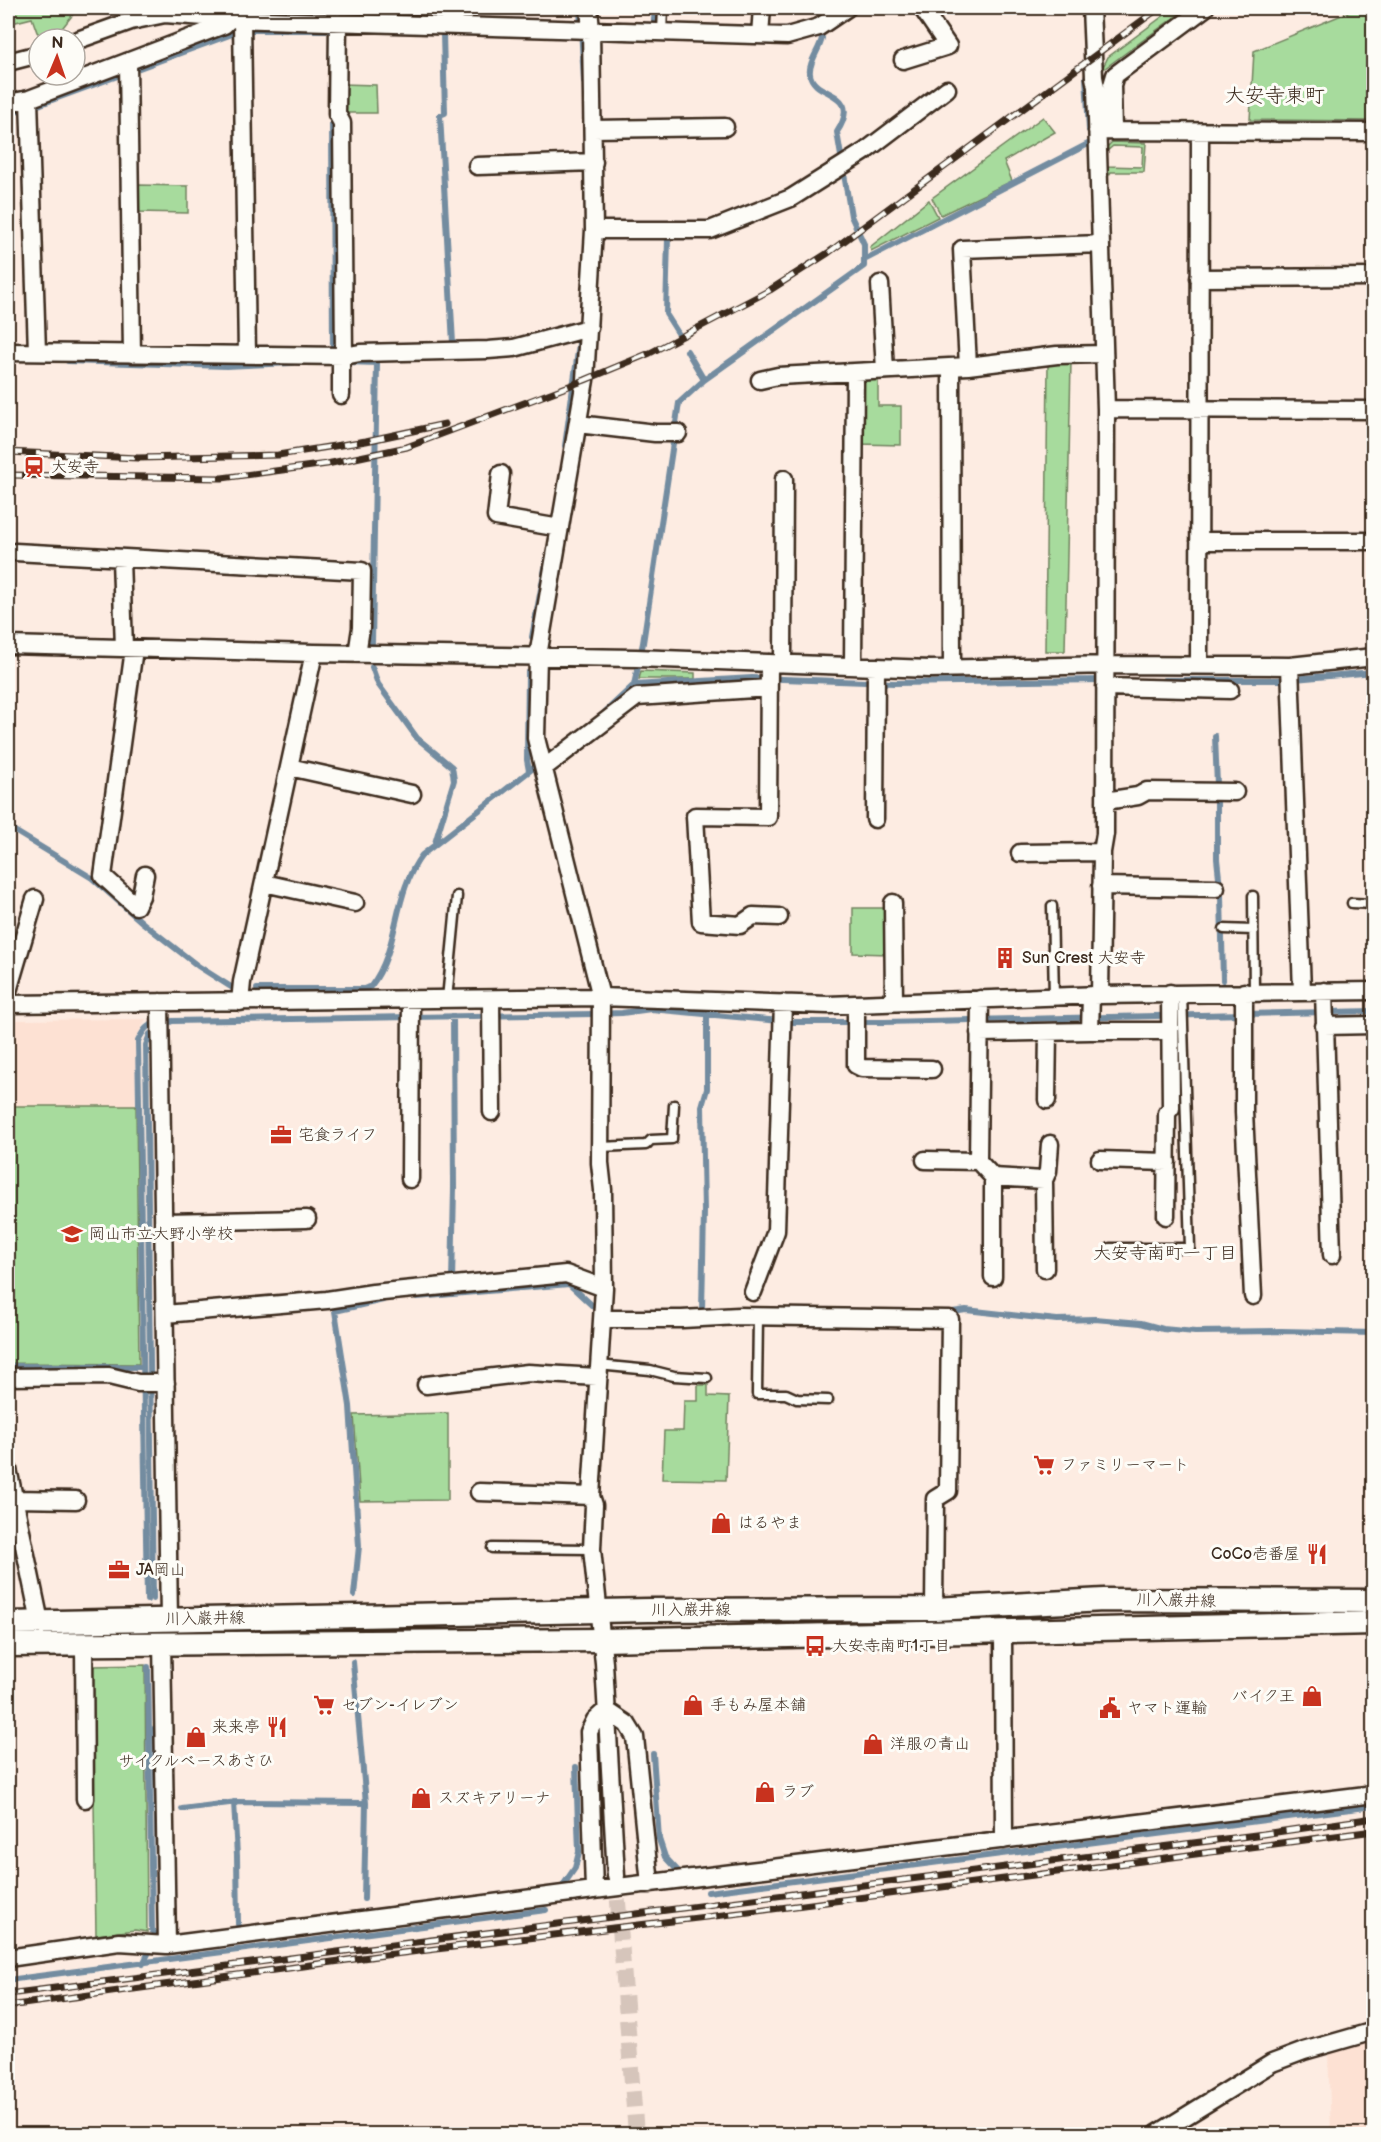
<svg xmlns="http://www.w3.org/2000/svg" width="1381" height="2142" font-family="'Balsamiq Sans','Klee One',sans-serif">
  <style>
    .built { fill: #fde1d3 }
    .green { fill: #a7db9d; stroke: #71825e; stroke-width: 1.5; fill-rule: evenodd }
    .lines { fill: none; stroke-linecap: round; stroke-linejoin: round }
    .stream { stroke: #738ca0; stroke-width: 6 }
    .minor-tunnel { stroke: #d6c5bb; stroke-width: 16; stroke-dasharray: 16 8; stroke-linecap: butt }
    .service-casing { stroke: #3b2a1e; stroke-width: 13 }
    .minor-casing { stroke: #3b2a1e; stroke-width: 21 }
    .secondary-casing { stroke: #3b2a1e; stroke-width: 27 }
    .service { stroke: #fdfcf7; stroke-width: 8 }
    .minor { stroke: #fdfcf7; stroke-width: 16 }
    .secondary { stroke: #fdfcf7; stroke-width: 22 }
    .rail-casing { stroke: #3b2a1e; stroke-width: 7 }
    .rail { stroke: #fdfcf7; stroke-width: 4.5; stroke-dasharray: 14; stroke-linecap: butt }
    .labels { text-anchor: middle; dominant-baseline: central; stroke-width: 6; stroke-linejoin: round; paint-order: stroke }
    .poi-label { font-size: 16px; fill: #3b2a1e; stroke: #fdfcf7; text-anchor: start }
    .street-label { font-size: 16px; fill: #3b2a1e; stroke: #fdfcf7 }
    .neighbourhood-label { font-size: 18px; fill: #3b2a1e; stroke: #fdfcf7 }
    .quarter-label { font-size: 20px; fill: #3b2a1e; stroke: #fdfcf7 }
  </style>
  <rect width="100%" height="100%" fill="#fdece2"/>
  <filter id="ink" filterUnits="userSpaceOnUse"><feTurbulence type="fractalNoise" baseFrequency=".0167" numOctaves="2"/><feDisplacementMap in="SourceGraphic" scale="12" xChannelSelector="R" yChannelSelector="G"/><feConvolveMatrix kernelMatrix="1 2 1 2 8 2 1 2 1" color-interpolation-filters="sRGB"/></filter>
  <g filter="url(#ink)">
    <path class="built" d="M146,1019L135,1040L139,1364L8,1363V1020Z
      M1373,2040V2134H1331L1328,2051Z"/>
    <path class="green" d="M8,8H78L56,36L44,39L37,32L32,18L8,24Z
      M1174,8H1187L1101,71L1108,57Z
      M1348,8H1373V121L1250,120L1254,51L1349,12Z
      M342,84L376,85L377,113H342Z
      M1043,117L1055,132L1004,161L1012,181L941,215L932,198Z
      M1112,142L1146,143L1144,172H1111L1107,178H1104L1103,151ZM1113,146L1143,147L1142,167L1106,166V152Z
      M138,185L188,186V213L137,212Z
      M929,200L938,217L871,251L870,247Z
      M1071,362L1065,651H1045L1048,363Z
      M867,377H878V406H901V445L859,444L860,385Z
      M641,671L695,673V679H639Z
      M853,908H889V954L853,953Z
      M8,1106H136L139,1364L8,1363Z
      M698,1385H708V1396L729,1397L726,1480L662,1479L664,1431H683L684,1401H698Z
      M448,1413V1500L360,1501L354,1415Z
      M145,1665L147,1932L135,1930L96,1935L92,1666Z"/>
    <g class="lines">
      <path class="stream" d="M580,8L584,82
        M654,20L655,8
        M443,33L445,113L440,115L453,343
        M1086,77L1089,130
        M8,113L41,104L235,33L252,30H338
        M332,115L333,354
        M668,238L666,314L678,333
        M864,260L1090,143
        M687,351L704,380
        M68,361L226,366L292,363
        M347,362L377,363L372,643
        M565,446L579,344
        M532,637L547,557
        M372,667L378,684L417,738L452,767L454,780L435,843
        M528,673L527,760L529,771
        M1165,680H1283L1374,672
        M634,685L643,643L679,403L704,380L864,266V244L851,216L837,132C864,90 813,98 810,74C808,63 820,49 822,38
        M605,712L634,685L752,678L894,683L1103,680
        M1215,736L1217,785
        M1217,799V859L1221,896L1223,980
        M8,827L92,878L143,923L198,966L231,987
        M257,989H364L371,986C400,949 392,894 422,855L541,762
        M452,1282L454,1188L453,1016
        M417,1297L569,1284L597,1310L600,1311
        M702,1311L704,1212L702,1106L707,1089V1014
        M946,1313L966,1310L1057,1320L1095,1319L1141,1323L1163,1329L1195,1332L1281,1331L1374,1333
        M8,1366L143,1367
        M354,1595L359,1546L350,1406L335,1311L383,1300
        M153,1599L146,1045L150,1034L172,1021L593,1014L622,1013L651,1009L791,1022H884L1374,1011
        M147,1600L138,1041C144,1029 147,1024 160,1023
        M353,1662L366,1803L364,1899
        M148,1667L152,1930L156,1937
        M155,1728L158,1865
        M653,1754L659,1839L665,1857L678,1871
        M234,1802L237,1856L238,1924
        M182,1809L237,1802L366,1803
        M564,1884L575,1868L579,1852L576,1767
        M708,1892L1374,1806
        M143,1964L160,1930V1926
        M8,1980L546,1910"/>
      <path class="minor-tunnel" d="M616,1876L636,2134"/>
      <defs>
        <path id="service" d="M662,33L663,8
          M1253,896L1254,992
          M1352,903L1374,904
          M1052,906L1054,996
          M1224,929L1253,930
          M447,999L457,896
          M600,1147L646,1145L651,1140L672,1139L674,1105
          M1110,1248H1190L1182,993
          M758,1316L757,1394H786L797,1399L828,1400
          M598,1365L650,1370L674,1376L707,1378
          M492,1548L592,1549"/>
        <path id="minor" d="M589,8L591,30L594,230L585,380L538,656L536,738L601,997L600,1163L603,1190L604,1288L591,1496L594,1505L592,1549L604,1663L616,1876
          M1091,8L1094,77L1096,87L1106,409L1105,834L1102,852L1100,995
          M242,20L247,355
          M338,22L337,114L342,123L344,356
          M760,35L762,8
          M75,41L131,21L165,14L230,19
          M903,60L948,46L922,8
          M8,62L39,54
          M128,62L132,354
          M29,99L37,352
          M8,103L29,99L224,25L230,19L787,36L819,27L847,8
          M593,129L725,127
          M1097,131L1374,132
          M1113,131L1112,85L1115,75L1205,8
          M477,166L594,162
          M594,230H710L791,198L864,152L947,89
          M1199,278L1374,277
          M880,284L885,370
          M8,352L344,356L360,353L488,350L514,348L589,328
          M968,366L962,249L1101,244
          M951,367L952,668
          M760,380L778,376L968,366L1057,355L1104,354
          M341,395V355
          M1106,409L1374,410
          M578,424L655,433H678
          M501,474L496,517L560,528
          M1199,541H1374
          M15,552L362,571L361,628L357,654
          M121,559L124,648
          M8,645L314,653L636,658L930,669L1111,665L1290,666L1374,657
          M134,649L103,876L136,906L141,896L145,875
          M769,663L768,817L695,816L701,922L740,925L753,916L779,917
          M783,663L784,479
          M1199,665L1200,132
          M853,666L855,372
          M1290,666L1302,991
          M1105,687L1230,690
          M289,767L412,794
          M544,768L637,697L768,688
          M1105,801L1138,796L1147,791L1235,792
          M875,819L876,667
          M1020,853L1102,852
          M264,883L355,903
          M1101,886L1216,888
          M893,903L894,1002
          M8,991L35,899
          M1324,991L1332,1255
          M1244,992V1112L1253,1296
          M491,999L492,1112
          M980,999L978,1161L993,1177V1277
          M160,1002L169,1620
          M240,1002L242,982L314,653
          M8,1004L601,997L828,1005L1100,995L1374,991
          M856,1004V1065L862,1068L932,1069
          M1324,1026L1374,1025
          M1090,1031H1170
          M979,1033L1090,1031L1091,995
          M1047,1100L1048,1032
          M925,1160L978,1161
          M1100,1160L1167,1162
          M993,1177L1044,1180
          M410,1179L411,999
          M1166,1216L1167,1113L1171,1108L1170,993
          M164,1222L307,1219
          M1045,1269L1044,1180L1048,1171L1050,1144
          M753,1292L776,1231L783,1003
          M165,1314L327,1300L373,1293L566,1274L604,1288
          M602,1319H682L739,1316L950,1319L948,1491L935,1499L934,1609
          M8,1377L109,1376L138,1383H166
          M426,1385L528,1373L597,1377
          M8,1469L40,1622
          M479,1492L591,1496
          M14,1499L76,1500
          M1003,1631L1004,1840
          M162,1642L167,1945
          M84,1644L85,1799
          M606,1710L627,1724L635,1737L650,1884
          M594,1890L589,1732L595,1720L606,1710
          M8,1958L119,1942L167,1945L594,1890L1374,1794
          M1157,2134L1272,2063L1304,2051L1374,2031"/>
        <path id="secondary" d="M8,1623L648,1610L934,1609L1104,1600L1374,1601
          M8,1645L602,1640L1374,1623"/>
      </defs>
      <use href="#service" class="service-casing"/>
      <use href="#minor" class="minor-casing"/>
      <use href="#secondary" class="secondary-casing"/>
      <use href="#service" class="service"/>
      <use href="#minor" class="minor"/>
      <use href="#secondary" class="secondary"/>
      <defs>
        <path id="rail" d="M8,452L138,458L278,455L366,441L445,424
          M8,475L222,478L327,464L407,447L585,380L650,353L770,290L828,253L1159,8
          M8,1994L1256,1835L1374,1818
          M8,2006L377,1956L757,1911L1374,1831"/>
      </defs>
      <use href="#rail" class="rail-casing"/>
      <use href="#rail" class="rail"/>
    </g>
  </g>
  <defs>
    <symbol id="station-bare" viewBox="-9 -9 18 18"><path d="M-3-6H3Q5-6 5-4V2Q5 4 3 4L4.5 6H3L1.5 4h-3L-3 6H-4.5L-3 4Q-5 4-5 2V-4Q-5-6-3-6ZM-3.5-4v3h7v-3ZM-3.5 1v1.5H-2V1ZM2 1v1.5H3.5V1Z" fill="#c8321e" stroke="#fdfcf7" stroke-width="2.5" paint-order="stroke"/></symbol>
    <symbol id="building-bare" viewBox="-9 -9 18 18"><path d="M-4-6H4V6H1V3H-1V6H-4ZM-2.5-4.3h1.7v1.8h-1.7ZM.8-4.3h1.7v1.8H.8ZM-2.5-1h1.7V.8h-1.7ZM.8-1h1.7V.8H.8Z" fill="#c8321e" stroke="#fdfcf7" stroke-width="2.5" paint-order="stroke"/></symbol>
    <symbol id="office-bare" viewBox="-9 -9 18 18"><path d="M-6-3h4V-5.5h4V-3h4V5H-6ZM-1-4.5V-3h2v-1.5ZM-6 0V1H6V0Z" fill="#c8321e" stroke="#fdfcf7" stroke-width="2.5" paint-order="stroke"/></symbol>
    <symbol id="school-bare" viewBox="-9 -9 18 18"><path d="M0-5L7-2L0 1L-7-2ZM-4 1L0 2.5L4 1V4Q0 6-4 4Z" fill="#c8321e" stroke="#fdfcf7" stroke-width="2.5" paint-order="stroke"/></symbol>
    <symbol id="supermarket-bare" viewBox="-9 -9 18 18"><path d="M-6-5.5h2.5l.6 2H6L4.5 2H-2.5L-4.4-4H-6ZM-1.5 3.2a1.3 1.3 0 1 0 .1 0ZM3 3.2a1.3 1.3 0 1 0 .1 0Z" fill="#c8321e" stroke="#fdfcf7" stroke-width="2.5" paint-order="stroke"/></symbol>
    <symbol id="shop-bare" viewBox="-9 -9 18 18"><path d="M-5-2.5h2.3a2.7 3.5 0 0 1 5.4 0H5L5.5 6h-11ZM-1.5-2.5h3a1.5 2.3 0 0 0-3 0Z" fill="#c8321e" stroke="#fdfcf7" stroke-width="2.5" paint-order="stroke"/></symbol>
    <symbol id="restaurant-bare" viewBox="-9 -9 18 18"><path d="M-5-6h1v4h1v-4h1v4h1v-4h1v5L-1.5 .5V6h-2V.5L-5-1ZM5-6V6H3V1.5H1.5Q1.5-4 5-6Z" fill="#c8321e" stroke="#fdfcf7" stroke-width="2.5" paint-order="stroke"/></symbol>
    <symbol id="bus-bare" viewBox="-9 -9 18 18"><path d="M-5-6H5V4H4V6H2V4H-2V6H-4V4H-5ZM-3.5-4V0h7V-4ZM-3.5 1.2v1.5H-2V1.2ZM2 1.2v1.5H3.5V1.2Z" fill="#c8321e" stroke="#fdfcf7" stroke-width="2.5" paint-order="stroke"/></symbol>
    <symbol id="civic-bare" viewBox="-9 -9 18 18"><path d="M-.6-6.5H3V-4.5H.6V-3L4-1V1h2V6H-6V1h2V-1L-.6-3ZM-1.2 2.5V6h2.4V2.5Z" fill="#c8321e" stroke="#fdfcf7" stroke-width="2.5" paint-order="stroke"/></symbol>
  </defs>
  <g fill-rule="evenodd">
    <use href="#station-bare" x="19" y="452" width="30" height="30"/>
    <use href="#building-bare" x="990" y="943" width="30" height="30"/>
    <use href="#office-bare" x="266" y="1120" width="30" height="30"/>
    <use href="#school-bare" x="57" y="1219" width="30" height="30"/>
    <use href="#supermarket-bare" x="1029" y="1450" width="30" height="30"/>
    <use href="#shop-bare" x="706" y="1508" width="30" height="30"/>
    <use href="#restaurant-bare" x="1302" y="1539" width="30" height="30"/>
    <use href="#office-bare" x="104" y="1555" width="30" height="30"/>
    <use href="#bus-bare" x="800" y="1631" width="30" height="30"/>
    <use href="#shop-bare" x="1297" y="1681" width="30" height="30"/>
    <use href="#supermarket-bare" x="309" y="1690" width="30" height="30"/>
    <use href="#shop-bare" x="678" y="1690" width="30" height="30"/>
    <use href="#civic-bare" x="1095" y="1693" width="30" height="30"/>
    <use href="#restaurant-bare" x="262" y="1712" width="30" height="30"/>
    <use href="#shop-bare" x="181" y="1722" width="30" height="30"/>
    <use href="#shop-bare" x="858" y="1729" width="30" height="30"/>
    <use href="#shop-bare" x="750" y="1777" width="30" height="30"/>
    <use href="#shop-bare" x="406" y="1783" width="30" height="30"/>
  </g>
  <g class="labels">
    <g class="poi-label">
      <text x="51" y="467">大安寺</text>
      <text x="1022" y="958">Sun Crest 大安寺</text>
      <text x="298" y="1135">宅食ライフ</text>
      <text x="89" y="1234">岡山市立大野小学校</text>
      <text x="1061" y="1465">ファミリーマート</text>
      <text x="738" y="1523">はるやま</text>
      <text x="1300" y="1554" text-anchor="end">CoCo壱番屋</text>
      <text x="136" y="1570">JA岡山</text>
      <text x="832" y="1646">大安寺南町1丁目</text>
      <text x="1295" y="1696" text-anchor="end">バイク王</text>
      <text x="341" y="1705">セブン-イレブン</text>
      <text x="710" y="1705">手もみ屋本舗</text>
      <text x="1127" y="1708">ヤマト運輸</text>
      <text x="260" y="1727" text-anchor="end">来来亭</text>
      <text x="890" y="1744">洋服の青山</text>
      <text x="196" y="1761" text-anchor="middle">サイクルベースあさひ</text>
      <text x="782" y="1792">ラブ</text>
      <text x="438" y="1798">スズキアリーナ</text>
    </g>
    <g class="street-label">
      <text transform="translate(1176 1601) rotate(1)">川入巌井線</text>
      <text x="691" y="1610">川入巌井線</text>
      <text transform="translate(205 1619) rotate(-1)">川入巌井線</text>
    </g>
    <g class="neighbourhood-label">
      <text x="1165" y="1253">大安寺南町一丁目</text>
    </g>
    <g class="quarter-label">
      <text x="1275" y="96">大安寺東町</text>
    </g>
  </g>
  <rect width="1381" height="2142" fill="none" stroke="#fdfcf7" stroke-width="30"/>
  <rect x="15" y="15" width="1351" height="2112" fill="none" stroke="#3b2a1e" stroke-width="2" filter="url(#ink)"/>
  <g transform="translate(57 57) rotate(2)"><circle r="28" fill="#fdfcf7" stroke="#afa8a0" stroke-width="1.5"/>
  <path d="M0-4.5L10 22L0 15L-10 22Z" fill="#c8321e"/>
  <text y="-9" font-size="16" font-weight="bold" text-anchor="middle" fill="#3b2a1e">N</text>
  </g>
</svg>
